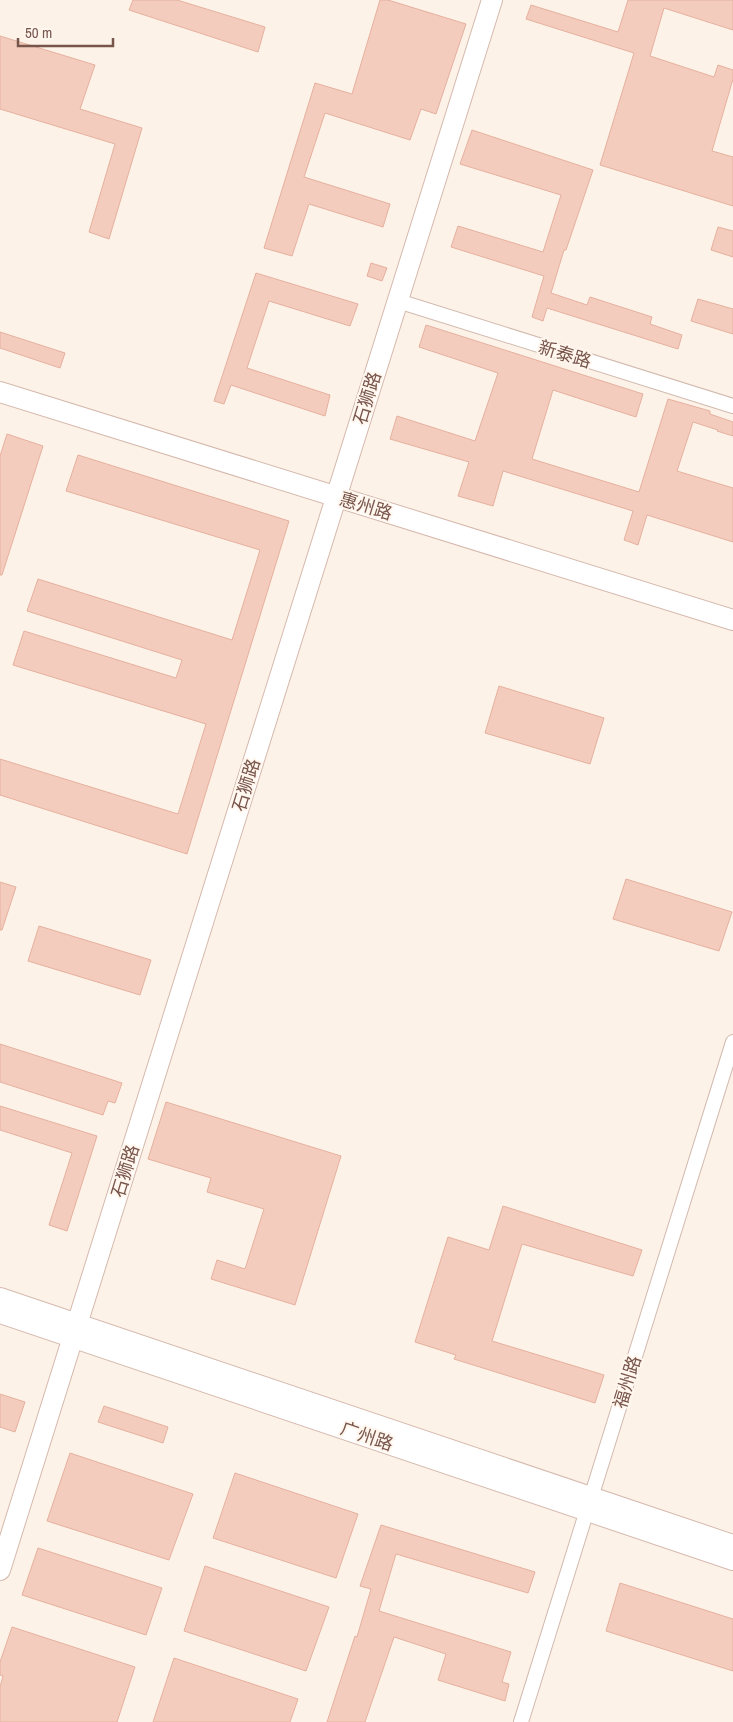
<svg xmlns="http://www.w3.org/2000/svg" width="733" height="1722" font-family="'Archivo Narrow','Noto Sans SC',sans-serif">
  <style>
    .building { fill: #f3ccbe; stroke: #e6b09e }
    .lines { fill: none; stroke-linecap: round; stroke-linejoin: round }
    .street-casing { stroke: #d2baaf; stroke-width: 16 }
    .secondary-casing { stroke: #d5b9ad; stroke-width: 22 }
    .street { stroke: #fff; stroke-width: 14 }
    .secondary { stroke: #fff; stroke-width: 20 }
    .labels { text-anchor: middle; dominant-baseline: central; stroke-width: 4; stroke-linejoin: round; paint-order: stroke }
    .street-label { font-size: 18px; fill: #78554b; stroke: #fff6ee }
  </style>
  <rect width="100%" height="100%" fill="#fdf2e7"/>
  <path class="building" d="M133,0H177L265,27L258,52L129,10Z
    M380,0H388L466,24L436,114L421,109L410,140L325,113L304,177L390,204L383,227L309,204L292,256L264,248L315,83L352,94Z
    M628,0H733V30L664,8L650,56L714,77L718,65L733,70V79L712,151L733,157V206L600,165L634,53L526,19L531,5L618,32Z
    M0,36L95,65L80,109L142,128L109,239L89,232L115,144L0,109Z
    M472,130L593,170L566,250H564L551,293L587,305L590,297L652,317L650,324L682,335L678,349L547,308L543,321L532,317L544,276L451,247L458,226L543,252L561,195L460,164Z
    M718,227L733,231V257L711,250Z
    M371,263L387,268L382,281L367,276Z
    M256,273L358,304L350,326L269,301L247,368L330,395L325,416L231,385L224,404L214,401Z
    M698,299L733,309V334L691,321Z
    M426,325L643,394L636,417L553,390L532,459L639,492L668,399L710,411V414L733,422V436L717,431L718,430L693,422L677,471L733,488V542L647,515L638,545L624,540L633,511L503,471L493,506L458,496L469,462L390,439L397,416L475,441L498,373L419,347Z
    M0,332L65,353L60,368L0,348Z
    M7,434L43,446L2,575H0V456Z
    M78,455L289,521L187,854L0,795V759L178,814L206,724L13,665L24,631L176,678L182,660L27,611L38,579L232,640L260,550L66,491Z
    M499,686L604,718L590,764L485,733Z
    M626,879L732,912L719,951L613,919Z
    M0,882L16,887L2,930H0Z
    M39,926L151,960L140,995L28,961Z
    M0,1044L122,1083L115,1103L108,1101L103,1115L0,1082Z
    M166,1102L341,1156L295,1305L211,1279L217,1260L245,1269L264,1209L207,1192L211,1178L148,1159Z
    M0,1106L97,1136L67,1231L49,1225L72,1153L0,1130Z
    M503,1206L642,1250L633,1276L522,1244L492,1341L604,1375L595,1403L454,1359L456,1355L415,1342L448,1237L489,1250Z
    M0,1394L25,1402L15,1432L0,1427Z
    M104,1406L168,1427L163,1443L98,1422Z
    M70,1453L193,1494L169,1560L47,1521Z
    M235,1473L358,1514L336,1578L213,1538Z
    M381,1525L535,1572L528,1593L396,1554L379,1611L511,1652L502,1682L509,1684L505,1701L438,1680L446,1654L394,1637L365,1722H327L355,1636L357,1637L371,1589L360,1586Z
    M38,1548L162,1588L146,1635L22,1595Z
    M205,1566L329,1607L306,1671L184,1631Z
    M620,1583L733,1619V1671L606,1631Z
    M12,1627L135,1667L117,1722H0V1687L3,1676L0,1675V1662Z
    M174,1658L298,1699L290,1722H153Z"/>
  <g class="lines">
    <defs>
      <path id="street" d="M398,301L733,406
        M521,1722L733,1042"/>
      <path id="secondary" d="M0,392L733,620
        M0,1298L733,1545
        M0,1313L733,1560
        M0,1570L492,0"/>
    </defs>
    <use href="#street" class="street-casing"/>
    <use href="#secondary" class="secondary-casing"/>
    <use href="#street" class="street"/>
    <use href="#secondary" class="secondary"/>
  </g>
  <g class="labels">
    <g class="street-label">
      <text transform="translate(565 354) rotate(17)">新泰路</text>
      <text transform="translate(367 398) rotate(-73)">石狮路</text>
      <text transform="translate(366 506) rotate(17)">惠州路</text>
      <text transform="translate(246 785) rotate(-73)">石狮路</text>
      <text transform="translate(125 1171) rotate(-73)">石狮路</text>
      <text transform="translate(627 1382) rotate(-73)">福州路</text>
      <text transform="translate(367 1436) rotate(19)">广州路</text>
    </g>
  </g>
  <path d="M18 38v8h95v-8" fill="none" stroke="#78554b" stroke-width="2.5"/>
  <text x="25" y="38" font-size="15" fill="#78554b" stroke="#fff6ee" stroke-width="4" paint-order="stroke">50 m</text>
</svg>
